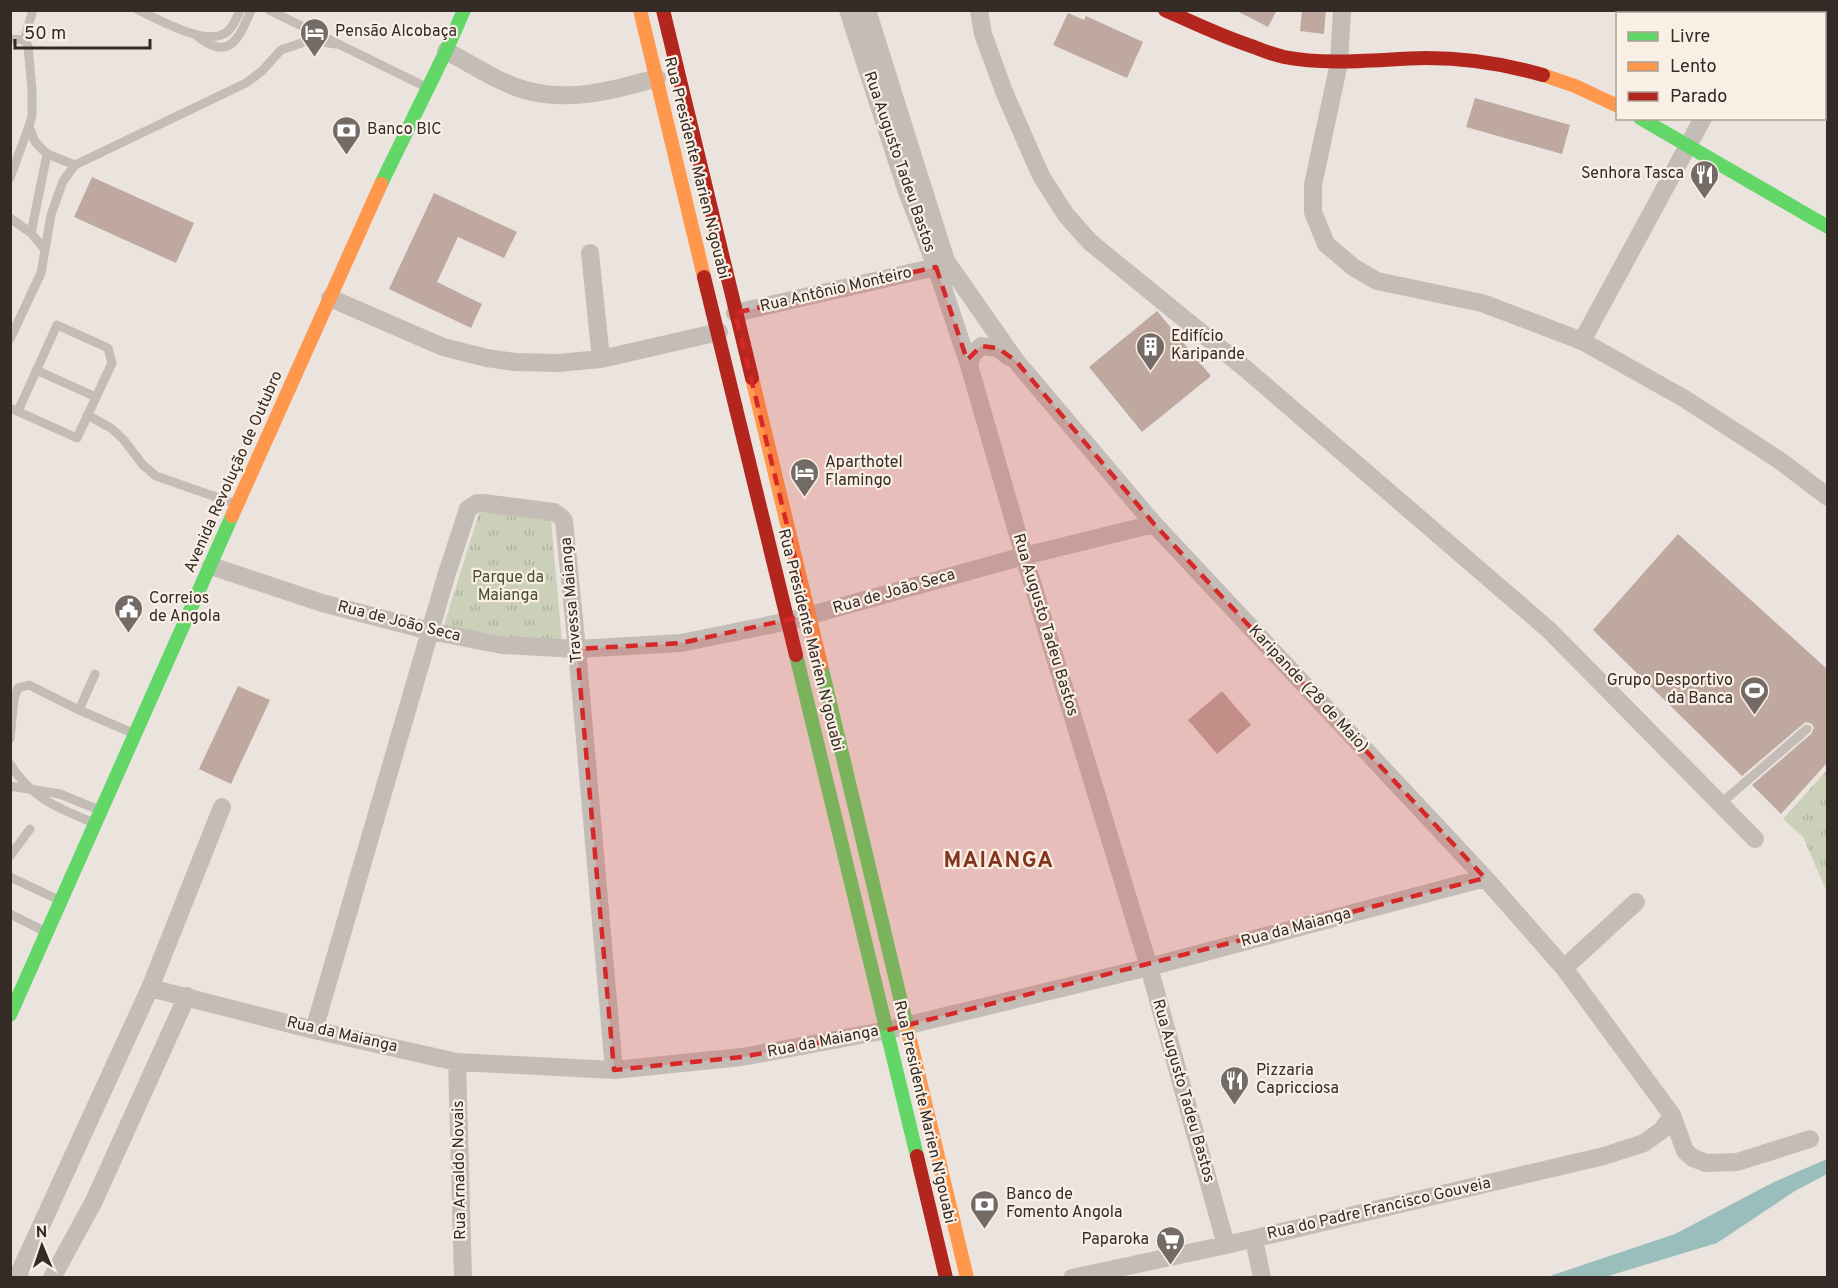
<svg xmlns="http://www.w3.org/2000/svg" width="1838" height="1288" font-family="Overpass,sans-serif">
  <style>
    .grass { fill: url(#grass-tufts) }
    .water { fill: #9abebc }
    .building { fill: #bfa89f }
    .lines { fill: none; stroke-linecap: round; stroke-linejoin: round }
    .lane { stroke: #c4bdb7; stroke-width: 9 }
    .street { stroke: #c4bdb7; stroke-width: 18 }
    .fast { stroke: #63d668; stroke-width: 14 }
    .slow { stroke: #ff974d; stroke-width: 14 }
    .jam { stroke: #b3261e; stroke-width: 14 }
    .marked { fill: #d62828; fill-opacity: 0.2; stroke: #d62828; stroke-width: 4.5; stroke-dasharray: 12 8; stroke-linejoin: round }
    .labels { text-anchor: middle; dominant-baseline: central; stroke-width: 4.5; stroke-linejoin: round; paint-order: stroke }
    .poi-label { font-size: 16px; fill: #342a26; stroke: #f9efe4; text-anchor: start }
    .street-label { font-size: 16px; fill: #342a26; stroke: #f9efe4 }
    .park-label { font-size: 16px; fill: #445229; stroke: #f9efe4 }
    .district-label { font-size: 22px; font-weight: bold; letter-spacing: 1.5px; fill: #83341e; stroke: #f9efe4 }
  </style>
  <defs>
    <pattern id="grass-tufts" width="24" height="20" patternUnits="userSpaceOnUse" patternTransform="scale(1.5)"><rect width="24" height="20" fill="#ccd0b8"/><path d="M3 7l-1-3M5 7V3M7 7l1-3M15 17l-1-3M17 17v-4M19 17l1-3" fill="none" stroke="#b0b39e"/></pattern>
  </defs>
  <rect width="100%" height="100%" fill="#ebe4de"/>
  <path class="grass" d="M480,510L551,520L562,641L503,636L444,625Z
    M1827,770V892L1803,837L1783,819Z"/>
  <path class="water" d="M1827,1159V1174L1795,1191L1717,1243L1605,1277H1547L1675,1234L1774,1182Z"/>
  <path class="building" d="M1235,10H1277L1268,27Z
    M1302,10H1326L1324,34L1300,31Z
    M1068,13L1084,20L1086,16L1143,42L1127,78L1053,45Z
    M1475,98L1570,125L1562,154L1466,127Z
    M92,177L194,223L176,263L74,217Z
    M434,193L517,232L504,258L458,237L437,282L482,304L471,328L389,289Z
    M1157,311L1211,376L1142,432L1089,367Z
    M1678,534L1827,669V763L1781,814L1752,785L1811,734L1814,728L1812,724L1806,722L1803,724L1742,776L1593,630Z
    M238,686L270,700L231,784L199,769Z
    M1222,691L1251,725L1217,754L1188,720Z"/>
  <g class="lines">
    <path class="lane" d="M138,10C158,19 209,49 228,31C234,26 237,17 240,10
      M269,10L426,87
      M197,36C229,62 239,39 251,10
      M10,39L24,40L28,46L32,91V116L29,126L33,137L36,143L47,154L75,165
      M24,40L33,10
      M10,178L29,126
      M10,218L31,233L45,250
      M31,233L47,154
      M10,339L41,273L51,215L63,181L75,165L246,83L262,71L281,50L304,42L315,41L336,44
      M36,370L96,397
      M10,408L77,438L112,363L108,348L57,325L18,411
      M87,415L111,428L123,439L143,465L156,476L236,504
      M79,710L95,674
      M10,739L14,698L18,688L29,685L79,710L135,734
      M10,764C31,798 58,808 94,823
      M10,786L60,794L99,810
      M1720,804L1807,729
      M10,856L30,829
      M10,877L59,900
      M10,914L46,932"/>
    <path class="street" d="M848,10L906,189L936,267L969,365L1024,556L1149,967L1226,1245
      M867,10L946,261L1016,361L1154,524L1485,878L1564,968L1672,1115L1685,1151L1693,1158L1706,1163L1737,1162L1810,1139
      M979,10L983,34L1005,94L1041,176L1066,215L1090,242L1247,370L1549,630L1755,839
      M1342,10L1339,63L1313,185V212L1326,244L1353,267L1377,281L1482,303L1582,341L1685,399L1779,460L1828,497
      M1807,10L1815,14
      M1676,14L1678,10
      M1762,14L1763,10
      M446,51C472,64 497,82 525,90C570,103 614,90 657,78
      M590,253L601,359
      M330,298L443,347L487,358L515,362L558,363L601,359L719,332
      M735,313L936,267
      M1582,341L1703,118
      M969,365L972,355L981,346L998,348L1009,357
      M211,566L322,603L430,631L502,645L577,649L681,643L789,621L1024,556L1154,524
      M1564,968L1636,902
      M150,988L314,1030L457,1062L614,1070L742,1057L888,1030L1149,967L1485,878
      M314,1030L447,573L468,509L477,503H483L554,512L561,517L564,521L577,649L614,1070
      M457,1062L463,1278
      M1254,1239L1262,1278
      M17,1278L150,988L222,807
      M52,1278L94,1201L187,996
      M1072,1278L1226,1245L1604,1156L1644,1143L1662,1130L1672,1115"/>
    <path class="fast" d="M1640,118L1828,227
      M381,184L446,51L464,10
      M796,655L917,1156
      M821,665L908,1031
      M10,1015L232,516"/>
    <path class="slow" d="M640,10L704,277
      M1543,75L1575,86L1618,106
      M752,378L821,665
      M232,516L381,184
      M908,1031L967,1278"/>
    <path class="jam" d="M663,10L752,378
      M1165,10C1194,23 1223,37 1254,47C1264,51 1274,55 1284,57C1331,66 1379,59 1426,58C1466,58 1505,64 1543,75
      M704,277L796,655
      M917,1156L946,1278"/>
  </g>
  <path class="marked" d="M936,267L967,360L981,346L998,348L1016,361L1154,524L1485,878L888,1030L742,1057L614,1070L577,649L681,643L809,615L735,313Z"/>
  <defs>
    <symbol id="hotel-pin" viewBox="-11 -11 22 30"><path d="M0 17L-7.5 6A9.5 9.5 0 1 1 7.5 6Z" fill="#746b66" stroke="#f9efe4"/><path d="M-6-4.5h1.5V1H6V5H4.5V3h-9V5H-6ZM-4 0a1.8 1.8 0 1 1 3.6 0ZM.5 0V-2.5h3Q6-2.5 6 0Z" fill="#fff"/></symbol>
    <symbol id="bank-pin" viewBox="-11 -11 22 30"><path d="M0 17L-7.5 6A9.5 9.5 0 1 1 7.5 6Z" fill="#746b66" stroke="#f9efe4"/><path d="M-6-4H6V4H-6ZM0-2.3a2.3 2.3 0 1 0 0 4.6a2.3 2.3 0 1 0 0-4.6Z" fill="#fff"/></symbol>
    <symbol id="restaurant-pin" viewBox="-11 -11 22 30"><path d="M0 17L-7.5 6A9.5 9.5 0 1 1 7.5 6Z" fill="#746b66" stroke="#f9efe4"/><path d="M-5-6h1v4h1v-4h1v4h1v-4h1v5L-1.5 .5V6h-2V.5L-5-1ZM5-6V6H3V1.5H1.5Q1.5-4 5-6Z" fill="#fff"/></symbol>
    <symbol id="building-pin" viewBox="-11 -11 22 30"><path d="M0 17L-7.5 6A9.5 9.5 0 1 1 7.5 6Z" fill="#746b66" stroke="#f9efe4"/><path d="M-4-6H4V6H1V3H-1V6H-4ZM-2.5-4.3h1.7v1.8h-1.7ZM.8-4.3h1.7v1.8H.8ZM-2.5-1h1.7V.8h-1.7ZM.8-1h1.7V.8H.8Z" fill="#fff"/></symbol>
    <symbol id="civic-pin" viewBox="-11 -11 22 30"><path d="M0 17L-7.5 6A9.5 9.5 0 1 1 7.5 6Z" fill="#746b66" stroke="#f9efe4"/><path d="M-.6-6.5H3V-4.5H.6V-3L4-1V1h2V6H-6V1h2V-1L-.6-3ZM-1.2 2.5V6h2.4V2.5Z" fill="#fff"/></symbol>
    <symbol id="stadium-pin" viewBox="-11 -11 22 30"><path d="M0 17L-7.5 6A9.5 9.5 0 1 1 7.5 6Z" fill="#746b66" stroke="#f9efe4"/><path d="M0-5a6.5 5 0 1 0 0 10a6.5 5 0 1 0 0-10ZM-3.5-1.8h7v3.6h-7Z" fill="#fff"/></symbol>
    <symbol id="supermarket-pin" viewBox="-11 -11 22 30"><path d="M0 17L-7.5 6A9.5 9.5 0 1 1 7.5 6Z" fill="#746b66" stroke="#f9efe4"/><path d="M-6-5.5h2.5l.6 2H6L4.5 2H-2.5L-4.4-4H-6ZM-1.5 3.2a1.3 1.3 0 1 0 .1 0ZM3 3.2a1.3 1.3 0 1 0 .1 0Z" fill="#fff"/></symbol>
  </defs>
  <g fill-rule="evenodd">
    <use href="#hotel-pin" x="298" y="16" width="33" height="45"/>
    <use href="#bank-pin" x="330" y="114" width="33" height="45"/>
    <use href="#restaurant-pin" x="1688" y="158" width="33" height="45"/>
    <use href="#building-pin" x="1134" y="330" width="33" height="45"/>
    <use href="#hotel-pin" x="788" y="456" width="33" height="45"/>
    <use href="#civic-pin" x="112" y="592" width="33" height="45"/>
    <use href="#stadium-pin" x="1738" y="674" width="33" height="45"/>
    <use href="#restaurant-pin" x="1218" y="1064" width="33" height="45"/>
    <use href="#bank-pin" x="968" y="1188" width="33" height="45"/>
    <use href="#supermarket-pin" x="1154" y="1224" width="33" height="45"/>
  </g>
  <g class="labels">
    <g class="poi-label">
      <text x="335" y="32">Pensão Alcobaça</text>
      <text x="367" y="130">Banco BIC</text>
      <text x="1684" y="174" text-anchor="end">Senhora Tasca</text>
      <text x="1171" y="337">Edifício<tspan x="1171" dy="18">Karipande</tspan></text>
      <text x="825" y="463">Aparthotel<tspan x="825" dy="18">Flamingo</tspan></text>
      <text x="149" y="599">Correios<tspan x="149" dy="18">de Angola</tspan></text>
      <text x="1733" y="681" text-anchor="end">Grupo Desportivo<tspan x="1733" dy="18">da Banca</tspan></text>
      <text x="1256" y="1071">Pizzaria<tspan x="1256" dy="18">Capricciosa</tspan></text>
      <text x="1006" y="1195">Banco de<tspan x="1006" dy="18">Fomento Angola</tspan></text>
      <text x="1149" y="1240" text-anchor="end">Paparoka</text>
    </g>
    <g class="street-label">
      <text transform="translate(899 162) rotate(71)">Rua Augusto Tadeu Bastos</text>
      <text transform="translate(696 168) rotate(76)">Rua Presidente Marien N'gouabi</text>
      <text transform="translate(836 290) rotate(-13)">Rua Antônio Monteiro</text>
      <text transform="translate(234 472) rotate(-66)">Avenida Revolução de Outubro</text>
      <text transform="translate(894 592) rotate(-16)">Rua de João Seca</text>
      <text transform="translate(572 600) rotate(-95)">Travessa Maianga</text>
      <text transform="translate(399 622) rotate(14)">Rua de João Seca</text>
      <text transform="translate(1045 625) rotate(73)">Rua Augusto Tadeu Bastos</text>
      <text transform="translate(810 640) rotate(76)">Rua Presidente Marien N'gouabi</text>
      <text transform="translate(1308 689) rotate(47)">Karipande (28 de Maio)</text>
      <text transform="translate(1296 928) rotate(-15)">Rua da Maianga</text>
      <text transform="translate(342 1035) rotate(13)">Rua da Maianga</text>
      <text transform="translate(823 1042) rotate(-11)">Rua da Maianga</text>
      <text transform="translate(1183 1091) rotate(74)">Rua Augusto Tadeu Bastos</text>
      <text transform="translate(924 1112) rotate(77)">Rua Presidente Marien N'gouabi</text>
      <text transform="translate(460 1170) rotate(-91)">Rua Arnaldo Novais</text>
      <text transform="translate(1379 1209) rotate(-13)">Rua do Padre Francisco Gouveia</text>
    </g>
    <g class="park-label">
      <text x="508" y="578">Parque da<tspan x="508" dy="18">Maianga</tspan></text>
    </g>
    <g class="district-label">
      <text x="999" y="861">MAIANGA</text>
    </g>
  </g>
  <rect width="1838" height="1288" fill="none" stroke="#342a26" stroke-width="24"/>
  <rect x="1616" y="12" width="210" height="108" fill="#f9efe4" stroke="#aaa098" stroke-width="1.5"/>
  <rect x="1628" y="32" width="30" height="9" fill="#63d668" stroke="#aaa098" stroke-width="1.5"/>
  <text x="1670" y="42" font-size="18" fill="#342a26">Livre</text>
  <rect x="1628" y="62" width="30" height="9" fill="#ff974d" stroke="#aaa098" stroke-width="1.5"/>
  <text x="1670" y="72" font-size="18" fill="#342a26">Lento</text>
  <rect x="1628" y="92" width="30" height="9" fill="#b3261e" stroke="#aaa098" stroke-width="1.5"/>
  <text x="1670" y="102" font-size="18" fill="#342a26">Parado</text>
  <g transform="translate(42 1246) rotate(358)" stroke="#f9efe4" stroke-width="4.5" paint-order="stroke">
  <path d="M0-4.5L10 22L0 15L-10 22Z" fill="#342a26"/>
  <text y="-9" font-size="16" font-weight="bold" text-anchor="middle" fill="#342a26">N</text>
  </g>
  <path d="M15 39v9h135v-9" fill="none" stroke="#342a26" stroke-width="3"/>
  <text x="24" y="39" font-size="18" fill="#342a26" stroke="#f9efe4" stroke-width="4.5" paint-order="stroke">50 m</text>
</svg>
